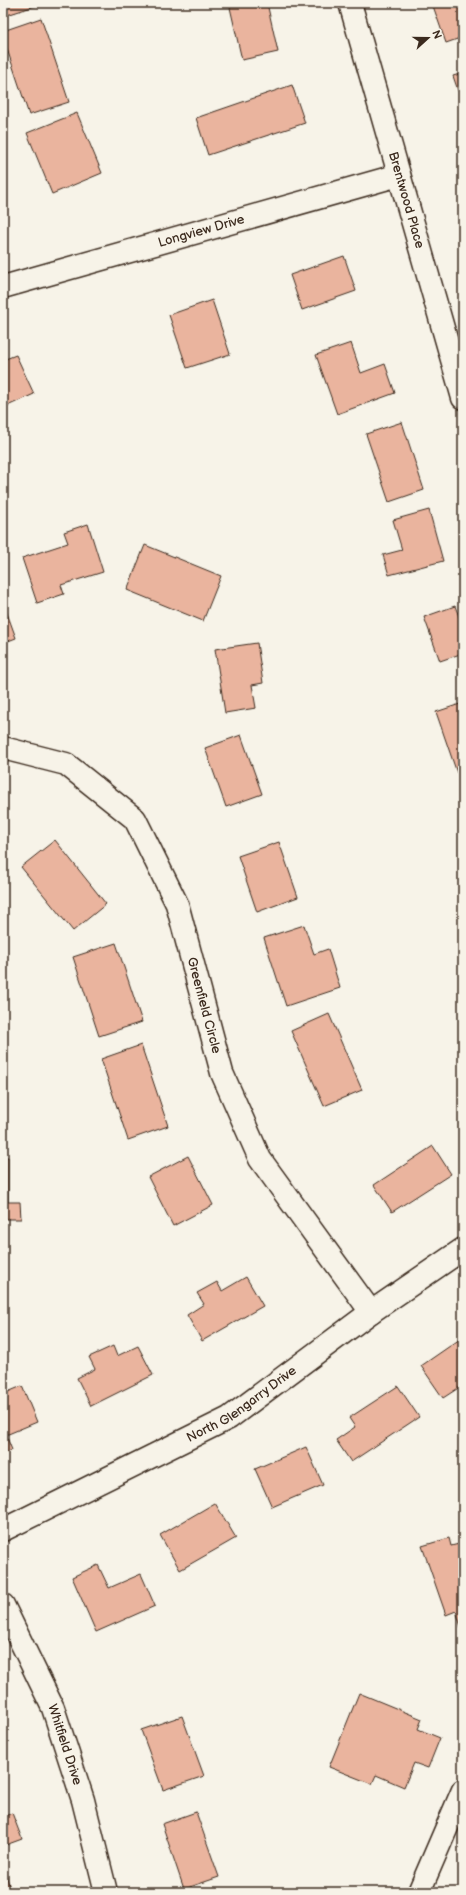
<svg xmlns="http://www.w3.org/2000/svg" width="466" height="1895" font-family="'Balsamiq Sans',sans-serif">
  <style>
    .building { fill: #eab49e; stroke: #3b2a1e }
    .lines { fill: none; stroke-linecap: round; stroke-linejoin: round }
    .minor-casing { stroke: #3b2a1e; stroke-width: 25 }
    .minor { stroke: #f7f3e8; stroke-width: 22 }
    .labels { text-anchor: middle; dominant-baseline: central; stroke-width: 4; stroke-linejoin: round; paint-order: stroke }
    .street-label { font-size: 13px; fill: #3b2a1e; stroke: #f7f3e8 }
  </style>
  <rect width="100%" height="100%" fill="#f7f3e8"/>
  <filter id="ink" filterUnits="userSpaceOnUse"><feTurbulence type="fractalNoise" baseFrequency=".025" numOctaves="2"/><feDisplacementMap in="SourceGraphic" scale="8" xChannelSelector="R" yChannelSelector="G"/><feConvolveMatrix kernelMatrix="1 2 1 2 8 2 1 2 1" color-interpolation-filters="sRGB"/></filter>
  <g filter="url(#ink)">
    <path class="building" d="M3,3H44L4,16Z
      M229,3H267L278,52L242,60Z
      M432,3H463V37L446,43Z
      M41,18L69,102L29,115L3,37V31Z
      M463,73V105L453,76Z
      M292,85L305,123L208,155L196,118Z
      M77,113L102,173L52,194L27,133Z
      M344,256L356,291L302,310L290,275Z
      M212,300L230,354L187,368L169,315Z
      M351,343L361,373L385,364L395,393L337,414L316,355Z
      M16,355L34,394L3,408V360Z
      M402,422L424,490L389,502L366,434Z
      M429,510L443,561L389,575L383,555L402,550L393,520Z
      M88,524L103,572L61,585L64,594L37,603L22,558L68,543L64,532Z
      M145,545L221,576L203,621L127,590Z
      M3,602L16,638L3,643Z
      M455,606L463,627V653L440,661L424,617Z
      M257,643L263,683L252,685L256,708L225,713L215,649Z
      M463,703V771L457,773L436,712Z
      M241,735L262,794L226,807L205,748Z
      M55,840L106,904L73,931L21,867Z
      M279,842L298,897L257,912L238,856Z
      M304,925L314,954L328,949L340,988L286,1006L264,938Z
      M116,943L142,1022L99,1036L73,957Z
      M329,1014L362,1090L324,1106L291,1031Z
      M141,1045L168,1126L128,1140L101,1059Z
      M433,1146L451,1174L392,1212L374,1185Z
      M188,1156L213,1205L173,1226L148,1177Z
      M3,1157H8V1202H20L21,1219H3Z
      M246,1277L263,1306L202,1341L187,1315L204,1304L197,1293L217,1282L222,1291Z
      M463,1337V1385L443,1398L421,1366Z
      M113,1346L117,1356L138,1346L153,1375L91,1406L77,1378L95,1369L89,1357Z
      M22,1386L37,1422L6,1435L12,1450L3,1454V1394Z
      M398,1386L419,1417L351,1462L336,1440L355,1427L349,1418Z
      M306,1447L323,1485L272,1507L255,1469Z
      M215,1503L236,1538L180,1570L160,1535Z
      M449,1538L451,1546L463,1543V1633L456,1611L446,1615L422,1546Z
      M98,1565L109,1588L141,1574L155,1606L96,1632L72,1577Z
      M359,1693L422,1719L418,1729L440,1738L428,1768L414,1763L404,1787L376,1775L372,1784L329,1767Z
      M182,1716L204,1776L163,1790L141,1730Z
      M196,1812L219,1877L184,1889L162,1824Z
      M12,1813L22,1839L3,1846V1817Z
      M4,1867L11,1892H3Z"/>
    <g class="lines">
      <defs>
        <g id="minor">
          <path id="s1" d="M350,3L463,398"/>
          <path id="s2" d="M3,287L399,175"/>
          <path id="s3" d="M3,748L66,764L135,819L177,904L222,1073L260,1159L371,1312"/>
          <path id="s4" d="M3,1530L229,1418L371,1312L463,1249"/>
          <path id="s5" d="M3,1605L53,1708L83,1800L106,1892"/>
          <path d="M419,1892L463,1790"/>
        </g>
      </defs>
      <use href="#minor" class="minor-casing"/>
      <use href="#minor" class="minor"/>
    </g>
  </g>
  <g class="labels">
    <g class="street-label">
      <text stroke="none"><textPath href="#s1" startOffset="205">Brentwood Place</textPath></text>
      <text stroke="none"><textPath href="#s2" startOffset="206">Longview Drive</textPath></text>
      <text stroke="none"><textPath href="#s3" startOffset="353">Greenfield Circle</textPath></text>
      <text stroke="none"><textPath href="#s4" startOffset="270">North Glengarry Drive</textPath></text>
      <text stroke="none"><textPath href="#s5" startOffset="153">Whitfield Drive</textPath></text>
    </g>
  </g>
  <rect width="466" height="1895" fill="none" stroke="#f7f3e8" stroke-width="16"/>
  <rect x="8" y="8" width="450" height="1879" fill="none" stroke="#3b2a1e" stroke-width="1.5" filter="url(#ink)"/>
  <g transform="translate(428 38) rotate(69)" stroke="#f7f3e8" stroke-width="3" paint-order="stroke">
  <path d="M0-3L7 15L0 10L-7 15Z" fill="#3b2a1e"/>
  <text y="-6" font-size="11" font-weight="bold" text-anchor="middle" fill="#3b2a1e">N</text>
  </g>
</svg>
